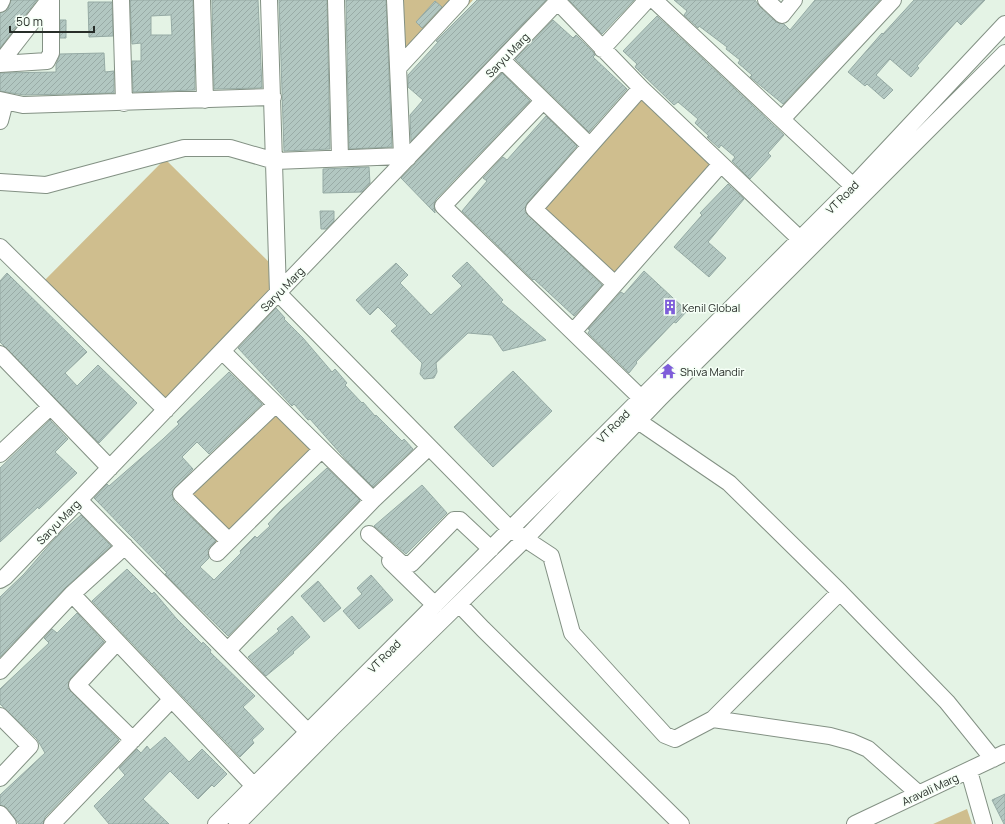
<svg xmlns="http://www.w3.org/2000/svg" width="1005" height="824" font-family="Manrope,sans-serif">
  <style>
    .park { fill: #cfbe8e }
    .building { fill: url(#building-hatch); stroke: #95aaa4; fill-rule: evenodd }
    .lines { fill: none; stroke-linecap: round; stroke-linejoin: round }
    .minor-casing { stroke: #839184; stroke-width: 18 }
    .minor { stroke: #fff; stroke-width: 16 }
    .labels { text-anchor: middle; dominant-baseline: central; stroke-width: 3; stroke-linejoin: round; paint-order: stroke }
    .street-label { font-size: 11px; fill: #272d28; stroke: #f5fff6 }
    .poi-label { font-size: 11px; fill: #272d28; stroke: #f5fff6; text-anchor: start }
  </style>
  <defs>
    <pattern id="building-hatch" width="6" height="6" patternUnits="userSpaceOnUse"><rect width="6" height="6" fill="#b2c7c1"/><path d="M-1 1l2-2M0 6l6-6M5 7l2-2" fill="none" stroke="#99aba6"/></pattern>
  </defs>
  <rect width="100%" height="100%" fill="#e4f3e5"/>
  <path class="park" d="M395,0H473L398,79Z
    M641,88L721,164L615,284L534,209Z
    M165,159L278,271V293L166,410L39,286Z
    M275,405L321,450L217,553L181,494Z
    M967,809L972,824H933Z"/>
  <path class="building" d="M11,0H37L0,48V13L8,9Z
    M130,0H193L195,90L133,92L132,61H141V43L132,44ZM171,15L172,35H151V16Z
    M212,0H258L262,88L214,89Z
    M279,0H327L330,149L284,151Z
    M346,0H386L392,147L349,149Z
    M477,0H546L411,141L410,115L423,100L408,87V75L430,51L438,42L436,41Z
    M569,0H634L602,34Z
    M674,0H755L760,7L776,22L784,24L790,30L815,0H880L783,104L750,77L752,75L738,63L740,60L726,49L727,47L699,26L698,28L684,15L687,11Z
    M914,0H985L961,25L957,21L917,66L919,68L911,77L890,59L876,75L893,90L884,99L867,84L865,86L848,72L882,33L883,34Z
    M435,1L442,7L422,28L416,22Z
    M88,2H112L113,36L89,37Z
    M657,16L784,135L768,153L771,156L750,179L732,161L735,157L721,145L719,148L707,137L709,136L695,123L698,119L678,102L674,105L635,67L637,64L623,51Z
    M60,20H66V38H60Z
    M553,20L573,38L576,35L593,52L595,55L593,57L627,89L589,132L515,59Z
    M104,53L105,72L114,71V93L24,95L0,91V73L56,72V65L60,54Z
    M502,73L530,101L436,199L434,204L435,213L401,178Z
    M546,116L577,146L527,203L525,212L602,285L574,316L534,279L533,280L462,211L487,181L483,178L503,157L507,160Z
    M369,167L370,183L362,192L323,193V169Z
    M728,184L744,199L708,242L726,258L709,277L674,247L702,215L700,213Z
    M320,211H334V221L326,229H321Z
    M467,262L503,300L501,302L546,340L503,351L492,335L468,333L436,363L437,372L434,378L424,379L420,374L422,363L391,331L397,326L378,307L370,315L356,300L396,263L408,275L400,283L431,315L462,286L452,276Z
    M644,271L687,311L676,323L674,322L636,362L637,363L629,373L588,333L590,330L588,329L621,292L624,294Z
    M7,273L87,352L65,373L77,386L98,365L137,403L99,443L0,342V281Z
    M276,308L285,318L284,319L303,338L332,372L335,369L347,383L345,385L362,403L363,402L375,416L376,415L402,441L404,439L413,449L373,487L348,462L310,419L308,420L294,404L292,406L238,348Z
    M513,371L552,411L493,467L454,427Z
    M229,372L262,404L209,454L197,442L182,457L193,469L172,492L174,501L216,541L208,550L209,558L200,567L214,580L241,553L240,551L255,536L257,538L270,526L268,524L281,510L327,468L360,500L228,636L165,574L167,573L94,498L107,484L109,486L163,439L179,424L177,422Z
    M50,420L68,439L55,452L77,473L39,509L38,507L0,542V468Z
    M422,485L447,513L406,554L374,526Z
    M81,515L111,546L65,588L0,657V597L24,574L58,535Z
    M127,569L152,594L154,592L176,618L202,644L203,642L211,650L210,652L255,696L243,707L264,729L252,740L254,743L240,757L92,601Z
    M371,575L393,600L359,629L343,611L362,594L357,588Z
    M318,581L341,608L324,622L301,596Z
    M77,613L104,642L70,679L68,688L119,740L45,817L43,824H19L7,808L0,805V795L45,753L37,739L0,704V689L49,643L44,638L52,629L57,633Z
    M292,616L310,637L293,652L294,653L266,676L248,657L279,631L277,629Z
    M165,737L189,762L202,749L227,774L214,787L212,785L198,799L170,771L143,799L169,824H109L94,806L125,775L119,768L137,749L141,753L147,746L150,750Z
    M1005,794V824H1004L992,800Z"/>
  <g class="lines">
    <defs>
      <path id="minor" d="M121,0L124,103
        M202,0L205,100
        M269,0L278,293L510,529L551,556L572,633L665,735L675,739L713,719L840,592
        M336,0L340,158
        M395,0L402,156
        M654,0L853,186
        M766,0L782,15L794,0
        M558,2L641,88L800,239
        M0,4L2,0
        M602,49L647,0
        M502,60L589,145
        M0,63L49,0
        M0,64L47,61L51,53V0
        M398,68L461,0
        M0,100L23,105L273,97
        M543,101L443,206L641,398
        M782,119L893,0
        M0,121L5,102
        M0,182L46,185L184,148H230L275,161L402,156L408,158
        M0,247L166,410
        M615,284L534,209L641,88
        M573,332L721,164
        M222,351L373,500L228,650
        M0,354L110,468
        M638,421L729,483L840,592L947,702L993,759
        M0,454L50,407
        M79,500L308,732
        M373,500L429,447
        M369,534L402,564H411L454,520H460L491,549
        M229,541L181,494L275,405
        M217,553L321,450
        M390,561L435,605
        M0,580L5,577L559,0
        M72,594L254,786
        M459,604L483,629L681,824
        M117,642L77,685L133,740
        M0,671L72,594L125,546
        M0,716L30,746L0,778
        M713,719L830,736L852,742L868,749L919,794
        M969,771L984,824
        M0,814L8,824
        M52,824L171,700
        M216,824L853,186L1005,24
        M237,824L333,727L525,539L660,398L1005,53
        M855,824L1005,753"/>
    </defs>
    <use href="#minor" class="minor-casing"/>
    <use href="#minor" class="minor"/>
  </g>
  <defs>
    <symbol id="building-bare" viewBox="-9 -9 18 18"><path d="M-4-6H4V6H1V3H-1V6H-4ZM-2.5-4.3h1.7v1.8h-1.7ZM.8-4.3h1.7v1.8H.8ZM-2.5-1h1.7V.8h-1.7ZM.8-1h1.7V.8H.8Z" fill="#7e5ed9" stroke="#f5fff6" stroke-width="2.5" paint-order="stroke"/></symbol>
    <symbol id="temple-bare" viewBox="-9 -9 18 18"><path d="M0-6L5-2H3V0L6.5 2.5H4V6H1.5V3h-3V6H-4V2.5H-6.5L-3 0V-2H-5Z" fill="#7e5ed9" stroke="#f5fff6" stroke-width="2.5" paint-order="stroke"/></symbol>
  </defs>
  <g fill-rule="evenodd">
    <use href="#building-bare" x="659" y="296" width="22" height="22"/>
    <use href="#temple-bare" x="657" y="360" width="22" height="22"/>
  </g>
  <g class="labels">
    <g class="street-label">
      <text transform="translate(507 55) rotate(-46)">Saryu Marg</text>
      <text transform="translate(842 197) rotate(-45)">VT Road</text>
      <text transform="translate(282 289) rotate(-46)">Saryu Marg</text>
      <text transform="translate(613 426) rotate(-45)">VT Road</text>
      <text transform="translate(58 522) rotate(-46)">Saryu Marg</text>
      <text transform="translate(384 656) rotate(-45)">VT Road</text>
      <text transform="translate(930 789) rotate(-25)">Aravali Marg</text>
    </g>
    <g class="poi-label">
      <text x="682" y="307">Kenil Global</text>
      <text x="680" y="371">Shiva Mandir</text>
    </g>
  </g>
  <path d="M10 26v6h84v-6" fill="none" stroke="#272d28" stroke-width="2"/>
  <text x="16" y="26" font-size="12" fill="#272d28" stroke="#f5fff6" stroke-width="3" paint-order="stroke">50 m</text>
</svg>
